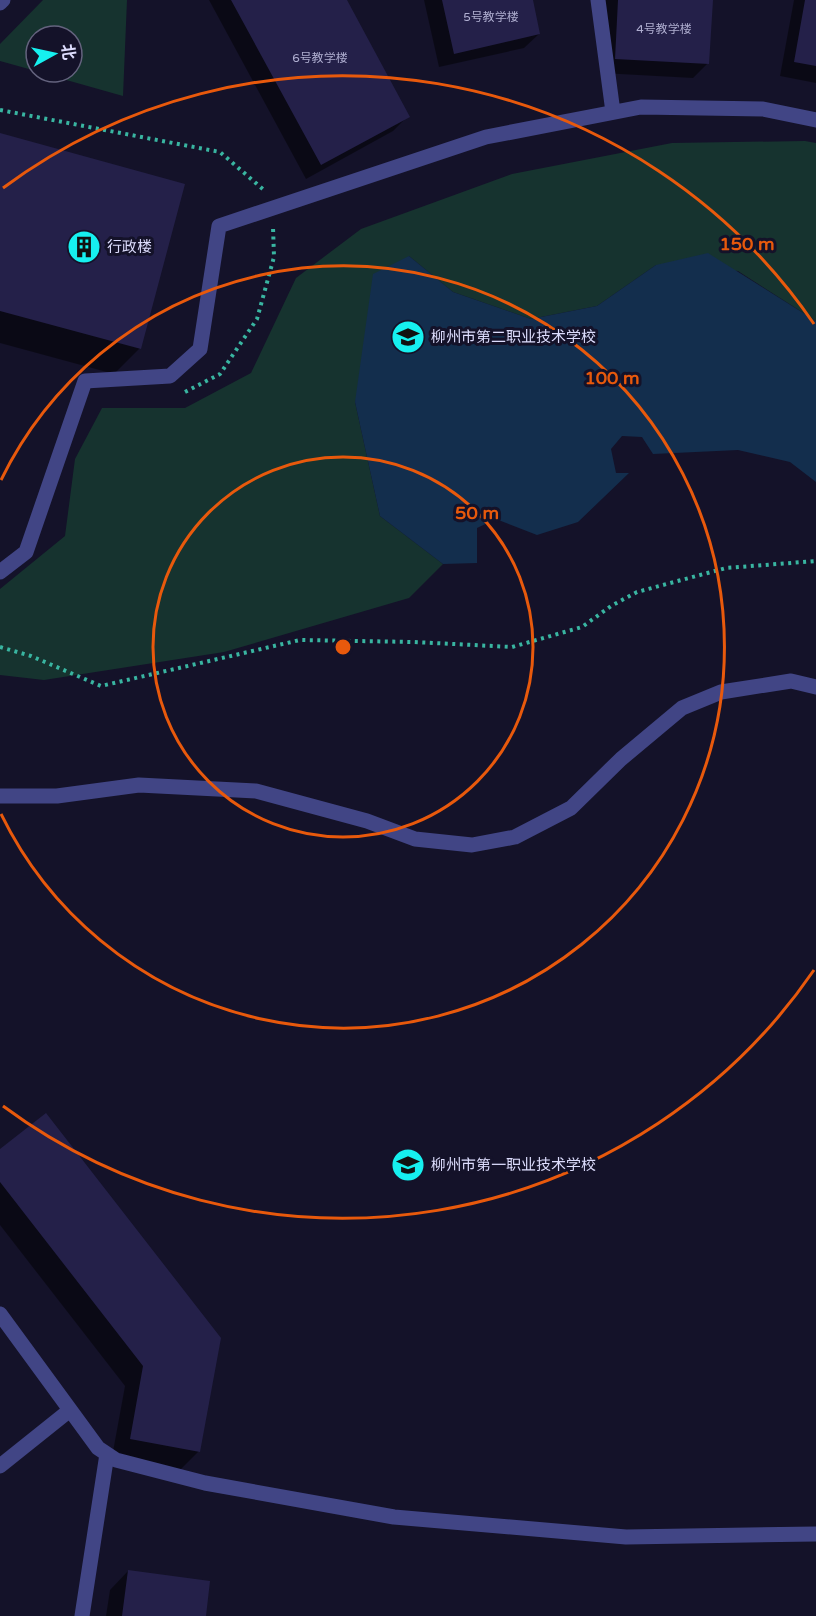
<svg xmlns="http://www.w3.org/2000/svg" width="816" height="1616" font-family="'Varela Round','Noto Sans SC',sans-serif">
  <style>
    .green { fill: #16332f }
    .water { fill: #132e4d }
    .shadow { fill: #0007 }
    .building { fill: #242049 }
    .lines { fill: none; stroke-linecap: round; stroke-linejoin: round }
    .path { stroke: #39b5a1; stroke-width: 4; stroke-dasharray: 3 4.5; stroke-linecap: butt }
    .minor { stroke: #414585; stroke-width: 15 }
    .ring { fill: none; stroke: #e8590c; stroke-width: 3 }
    .labels { text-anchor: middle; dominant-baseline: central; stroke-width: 6; stroke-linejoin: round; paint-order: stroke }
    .number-label { font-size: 12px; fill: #afaed0 }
    .poi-label { font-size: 15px; fill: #ddddfd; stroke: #141229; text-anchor: start }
    .centre { fill: #e8590c; stroke: #141229; stroke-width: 3 }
    .ring-label { font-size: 18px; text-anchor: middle; font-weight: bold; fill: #e8590c; stroke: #141229; stroke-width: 6; stroke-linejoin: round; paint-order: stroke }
  </style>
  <rect width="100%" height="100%" fill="#141229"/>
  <path class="green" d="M43,0H127L123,96L38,72H72V36H36V71L0,61V44Z
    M805,141L816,143V321L738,271L656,265L597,306L531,319L453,292L409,256L355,402L380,516L443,564L409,598L224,652L44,680L0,675V589L65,536L75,459L102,408H185L251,373L296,278L361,229L512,174L672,143Z"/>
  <path class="water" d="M708,253L816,321V482L790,462L738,450L653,454L642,437L622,436L611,449L616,473H629L578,522L537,535L496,519L477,528V563L443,564L380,516L355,402L373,274L409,256L453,292L531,319L597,306L656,265Z"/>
  <path class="shadow" d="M209,0H345L408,116L393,131L306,179Z
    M424,0H531L539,34L524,48L439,67Z
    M605,0H711L708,63L693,78L601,73Z
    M794,0H816V83L780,76Z
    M0,135L140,348L114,374L0,343Z
    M0,1151L219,1339L199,1451L180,1470L112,1457L125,1386L0,1225Z
    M128,1571L204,1616H106L110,1590Z"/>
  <path class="building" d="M231,0H347L410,117L321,165Z
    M442,0H533L540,34L454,54Z
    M618,0H713L709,64L615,59Z
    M805,0H816V66L794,62Z
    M0,133L185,184L141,349L0,311Z
    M46,1113L221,1338L200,1452L130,1439L143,1366L0,1182V1149Z
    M128,1570L210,1581L206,1616H122Z"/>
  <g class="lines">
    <path class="path" d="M0,110L220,152L265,191
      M185,392L220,374L257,319L274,257L273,227
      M0,647L31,656L101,686L300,640L414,642L512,647L582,627L611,606L637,592L726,568L816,561"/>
    <path class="minor" d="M598,0L613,112
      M0,3L3,0
      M0,572L26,552L85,381L170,376L200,349L219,226L486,137L641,107L763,109L816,120
      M0,796H57L139,785L256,791L367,821L415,839L472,845L515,837L571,808L621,759L682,708L721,692L791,681L816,687
      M0,1314L98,1448L116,1460L205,1483L394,1517L626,1537L816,1534
      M0,1466L70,1410
      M82,1616L107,1454"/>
  </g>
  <g class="ring">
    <circle cx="343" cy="647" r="190"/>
    <path d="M1 480A381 381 0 1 1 1 814"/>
    <path d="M814 970A571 571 0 0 1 3 1106M3 188A571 571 0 0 1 814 324"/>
  </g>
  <defs>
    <symbol id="building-disc" viewBox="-11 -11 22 22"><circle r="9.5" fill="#16f0ef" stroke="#141229"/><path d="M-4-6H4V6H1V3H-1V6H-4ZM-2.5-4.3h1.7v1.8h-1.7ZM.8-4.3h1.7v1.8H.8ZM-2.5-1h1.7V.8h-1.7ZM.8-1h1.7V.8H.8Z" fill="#111"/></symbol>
    <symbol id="school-disc" viewBox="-11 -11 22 22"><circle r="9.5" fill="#16f0ef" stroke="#141229"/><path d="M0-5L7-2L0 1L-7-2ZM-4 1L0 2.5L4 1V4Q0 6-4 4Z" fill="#111"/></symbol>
  </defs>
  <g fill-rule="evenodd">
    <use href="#building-disc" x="65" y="228" width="38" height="38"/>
    <use href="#school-disc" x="389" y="318" width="38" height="38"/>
    <use href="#school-disc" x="389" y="1146" width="38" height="38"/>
  </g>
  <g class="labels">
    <g class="number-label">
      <text x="491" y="17">5号教学楼</text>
      <text x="664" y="29">4号教学楼</text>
      <text x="320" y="58">6号教学楼</text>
    </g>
    <g class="poi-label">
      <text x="107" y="247">行政楼</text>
      <text x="431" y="337">柳州市第二职业技术学校</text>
      <text x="431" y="1165">柳州市第一职业技术学校</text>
    </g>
  </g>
  <circle cx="343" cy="647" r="9" class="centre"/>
  <g class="ring-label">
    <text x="747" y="250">150 m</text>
    <text x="612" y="384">100 m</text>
    <text x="477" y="519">50 m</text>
  </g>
  <g transform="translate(54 54) rotate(82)"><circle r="28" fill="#141229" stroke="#64637e" stroke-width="1.5"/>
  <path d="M0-4.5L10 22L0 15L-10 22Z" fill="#16f0ef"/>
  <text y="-9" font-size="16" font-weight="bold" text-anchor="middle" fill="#ddddfd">北</text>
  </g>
</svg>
